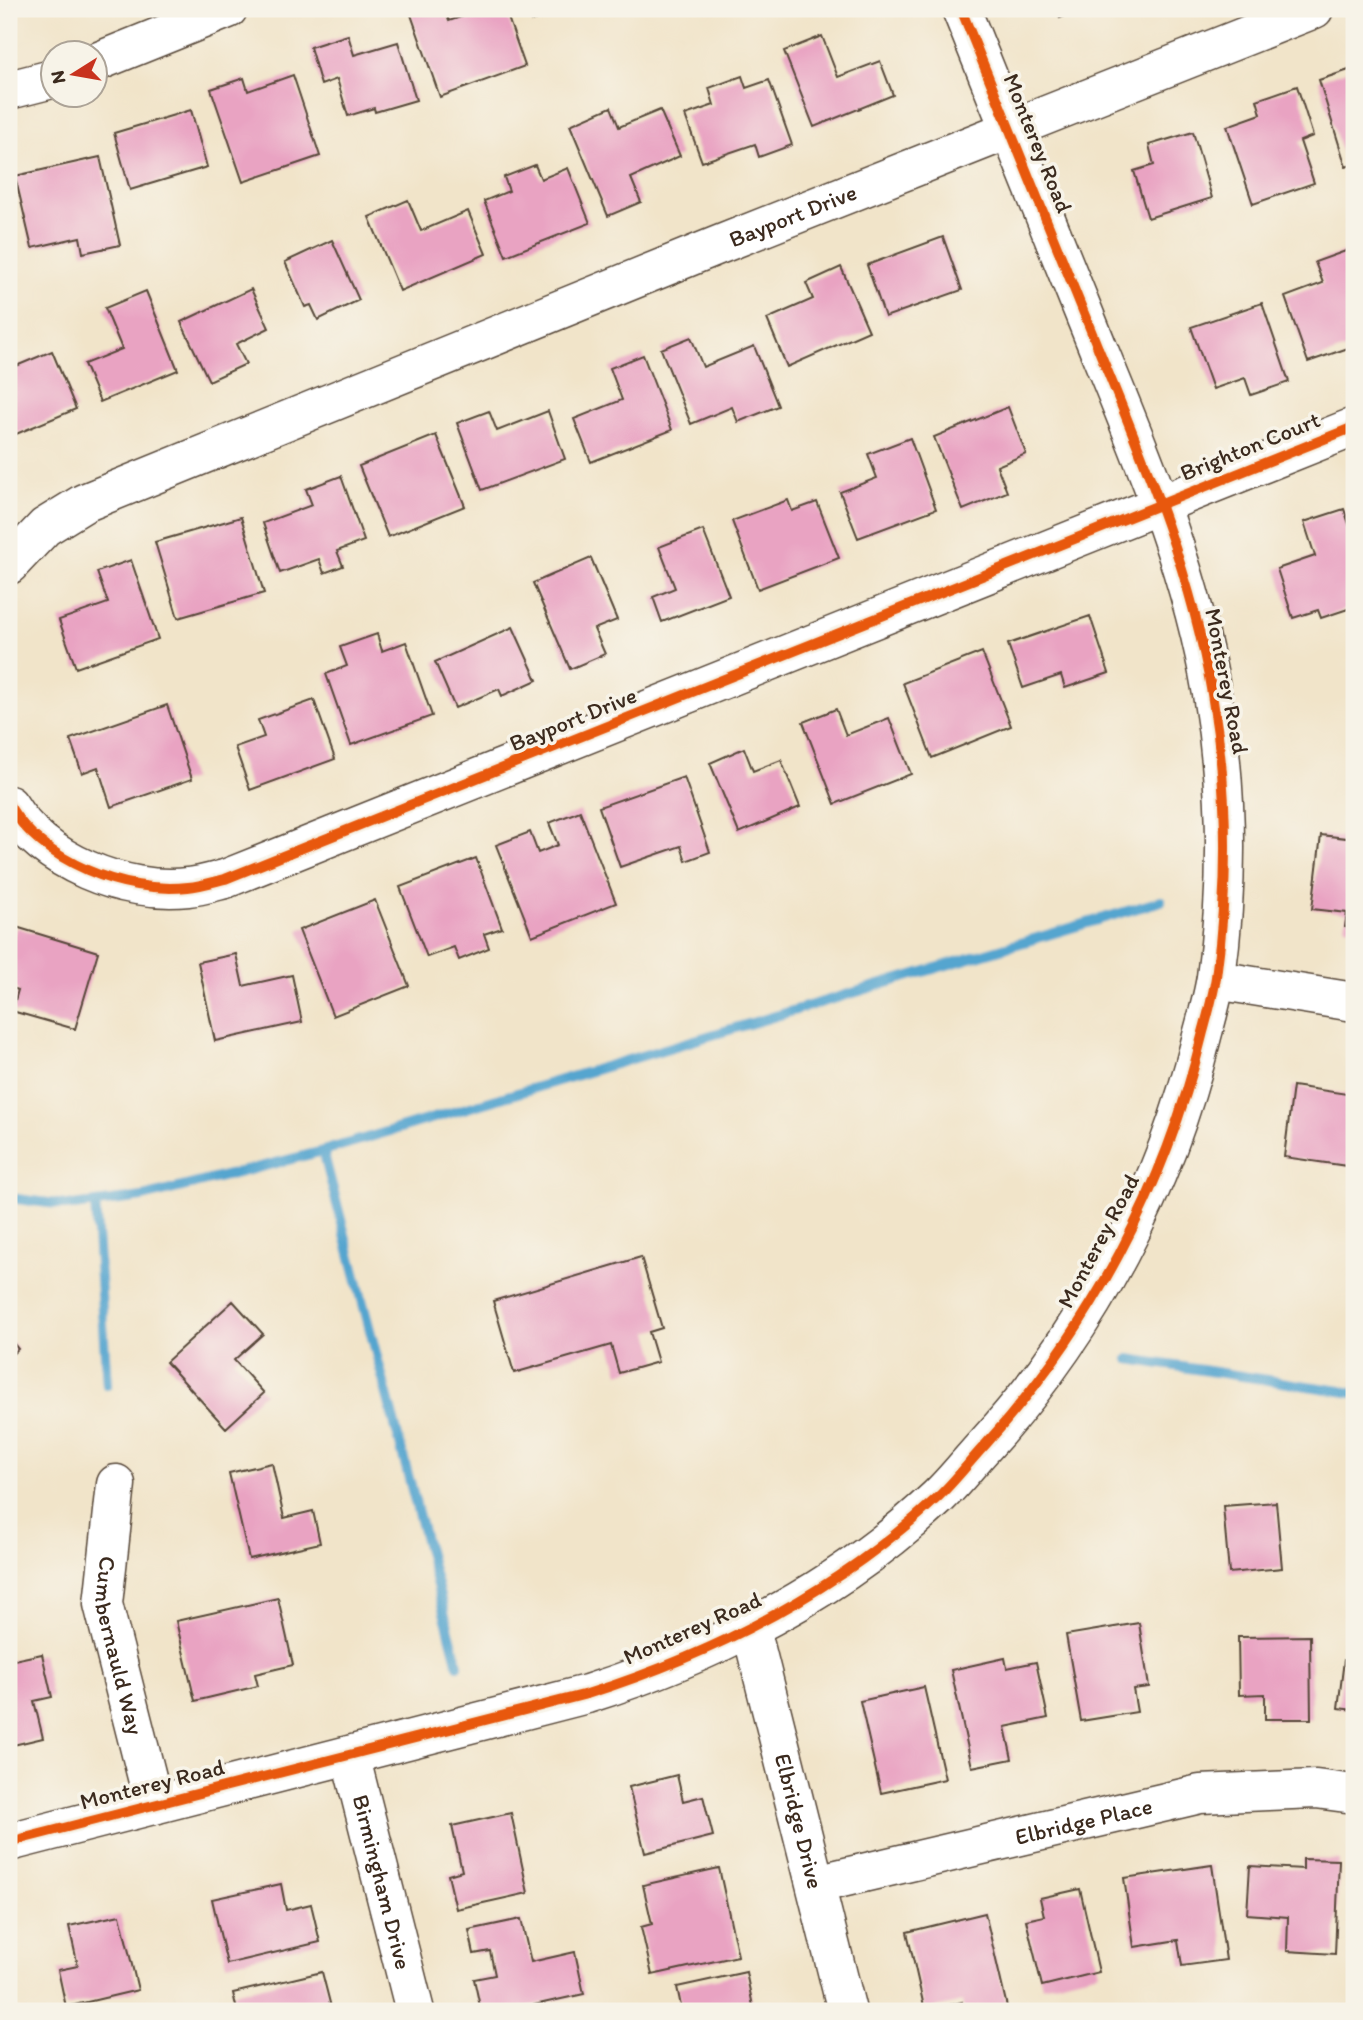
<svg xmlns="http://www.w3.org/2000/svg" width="1363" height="2020" font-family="Itim,sans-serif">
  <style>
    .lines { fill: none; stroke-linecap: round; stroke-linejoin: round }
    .stream { stroke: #55a5cf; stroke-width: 10 }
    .building { fill: #e9a3c2 }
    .minor-casing { stroke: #564638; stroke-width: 41 }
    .minor { stroke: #fff; stroke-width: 38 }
    .cycleway-casing { stroke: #f7f3e8; stroke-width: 15 }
    .cycleway { stroke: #e8590c; stroke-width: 10 }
    .labels { text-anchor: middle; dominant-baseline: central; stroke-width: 7; stroke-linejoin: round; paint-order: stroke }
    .street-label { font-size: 23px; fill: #3b2a1e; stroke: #f7f3e8 }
  </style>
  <rect width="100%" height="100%" fill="#f7f3e8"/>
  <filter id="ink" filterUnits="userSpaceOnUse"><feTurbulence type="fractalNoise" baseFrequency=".0143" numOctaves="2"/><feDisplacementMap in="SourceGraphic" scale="14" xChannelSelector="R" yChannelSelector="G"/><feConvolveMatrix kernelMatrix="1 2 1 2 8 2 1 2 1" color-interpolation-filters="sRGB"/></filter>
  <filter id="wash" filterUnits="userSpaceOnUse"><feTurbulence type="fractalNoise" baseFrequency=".00686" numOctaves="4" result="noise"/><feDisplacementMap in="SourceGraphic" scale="28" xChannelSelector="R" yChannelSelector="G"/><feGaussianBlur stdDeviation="1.57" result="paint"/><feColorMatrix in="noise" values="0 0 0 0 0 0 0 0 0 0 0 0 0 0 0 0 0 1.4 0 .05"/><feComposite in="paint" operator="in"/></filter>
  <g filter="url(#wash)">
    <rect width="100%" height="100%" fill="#f1e4c9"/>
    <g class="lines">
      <path class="stream" d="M323,1151L458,1665
        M9,1198L73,1206L143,1197L323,1151L1161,901
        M95,1203L107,1385
        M1129,1359L1354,1393"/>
    </g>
    <g id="blocks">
      <path class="building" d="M409,9H444L449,21L484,9H505L525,66L440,97Z
        M526,9H561L531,21Z
        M1056,9H1083L1060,18Z
        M348,35L354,55L398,42L416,100L375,112L374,108L348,116L337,79L321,85L310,47Z
        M822,36L838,77L880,61L893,95L814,127L784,51Z
        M1352,69L1354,164L1346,167L1319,80Z
        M293,75L320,156L243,182L211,89L244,78L248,91Z
        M742,76L746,88L769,80L792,145L759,157L755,144L702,162L685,115L714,105L709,88Z
        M1297,86L1313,136L1300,141L1314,183L1253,204L1227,126L1261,114L1257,100Z
        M611,107L619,127L660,110L680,156L631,178L641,202L608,216L570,125Z
        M191,110L207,167L130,190L114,133Z
        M1193,132L1212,198L1148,218L1134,171L1154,165L1149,145Z
        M100,157L120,245L83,253L80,237L32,248L15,176Z
        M535,165L541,179L568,168L590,223L506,256L484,201L509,191L504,177Z
        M408,200L421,231L468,211L486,254L400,291L369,217Z
        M943,237L962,290L885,317L867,265Z
        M332,240L359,300L318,320L311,305L305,307L285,262Z
        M1354,248V346L1308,362L1285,297L1323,283L1315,262Z
        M841,267L869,331L787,367L767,319L813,299L806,283Z
        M251,289L269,328L236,344L246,364L209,381L181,322Z
        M146,291L178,370L100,402L84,364L122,349L105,308Z
        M1262,303L1289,382L1251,395L1245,378L1213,389L1191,327Z
        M691,337L703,367L754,346L778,406L738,422L732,407L691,424L661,349Z
        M52,351L76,409L9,437V369Z
        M643,355L672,430L591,462L574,419L622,400L610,368Z
        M1008,407L1026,454L997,466L1007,492L963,510L934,437Z
        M489,411L497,431L548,411L565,459L482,490L457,423Z
        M436,435L465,506L388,537L359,466Z
        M910,438L936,509L858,538L840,492L877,478L868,454Z
        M341,476L364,541L337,551L343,566L324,573L319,559L280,573L263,523L312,505L306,489Z
        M788,500L792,511L817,502L839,558L758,589L732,521Z
        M1344,509L1354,539V607L1321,618L1318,610L1293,618L1277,569L1315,556L1304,522Z
        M241,517L264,593L178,618L155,542Z
        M703,530L729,596L662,622L653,597L675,588L659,547Z
        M591,558L617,620L594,629L605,654L570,669L533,583Z
        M131,560L158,639L76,668L59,620L108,603L97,572Z
        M1090,616L1109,673L1065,688L1061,675L1023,688L1008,644Z
        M513,627L537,680L502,696L499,689L455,708L435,662Z
        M377,634L382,651L406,642L432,716L351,745L326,674L347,666L340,647Z
        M982,652L1011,726L932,758L903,683Z
        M314,700L335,759L250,790L235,747L264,737L258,720Z
        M167,705L192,779L111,807L98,767L82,773L70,739Z
        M836,709L846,735L889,718L911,774L835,804L803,722Z
        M744,748L753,771L781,760L800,807L739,833L710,763Z
        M684,777L710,852L686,861L681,846L620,867L599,807Z
        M580,811L616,903L532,936L496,845L530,832L538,853L558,845L549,823Z
        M1321,835L1354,839V928L1345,927L1347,913L1312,909Z
        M476,858L502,928L484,934L489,948L459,960L454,947L427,957L400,887Z
        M375,900L409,986L333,1016L299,930Z
        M16,927L98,952L75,1029L12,1011L18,990L9,987V951Z
        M236,954L243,986L292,975L302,1022L215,1041L198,962Z
        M1293,1086L1354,1095V1167L1284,1157Z
        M641,1257L662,1328L649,1332L658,1362L619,1373L611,1345L514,1373L493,1301Z
        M233,1301L263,1334L234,1360L264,1393L226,1428L166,1362Z
        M9,1338L18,1349L9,1357Z
        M272,1463L284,1518L313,1511L320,1543L249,1559L229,1473Z
        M1276,1502L1282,1568L1229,1573L1223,1506Z
        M278,1598L293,1665L255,1674L258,1686L195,1701L176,1621Z
        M1139,1623L1149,1687L1133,1689L1137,1712L1081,1721L1066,1635Z
        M1310,1636L1311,1719H1265V1694L1239,1695L1238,1637Z
        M42,1654L52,1697L34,1701L43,1738L9,1746V1661Z
        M1005,1658L1007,1668L1036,1662L1048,1718L1005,1727L1012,1759L972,1767L951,1670Z
        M1344,1660L1354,1661V1710L1338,1708Z
        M924,1687L945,1779L881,1793L860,1701Z
        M677,1775L683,1801L703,1796L713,1836L645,1853L629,1787Z
        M511,1813L528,1893L456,1909L448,1875L462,1871L452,1826Z
        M1303,1859L1339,1860L1335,1954L1287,1951L1288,1917L1247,1914L1250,1866L1303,1869Z
        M1212,1865L1226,1960L1182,1966L1178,1940L1134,1947L1124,1878Z
        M719,1868L738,1956L652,1975L641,1927L652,1924L643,1885Z
        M281,1884L286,1910L311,1904L320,1942L227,1964L212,1899Z
        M1080,1889L1099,1972L1042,1986L1026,1920L1044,1916L1040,1898Z
        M985,1913L1008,2011H964L962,2002L925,2011L907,1932Z
        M120,1915L138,1990L66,2007L58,1970L78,1966L69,1926Z
        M521,1919L531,1962L575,1952L584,1994L507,2011H481L474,1979L495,1975L490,1951L474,1954L469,1930Z
        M322,1972L332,2011H237L233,1993Z
        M746,1972L754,2011H682L677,1987Z"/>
    </g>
  </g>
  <g filter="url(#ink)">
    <use href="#blocks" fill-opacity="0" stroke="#564638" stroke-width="2"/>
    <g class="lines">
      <defs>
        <g id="minor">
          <path d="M94,63L228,9"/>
          <path d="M9,90L52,79"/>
          <path id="s1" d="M9,565L45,527L84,503L716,246L1314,9"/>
          <path d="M9,805C43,862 124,894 188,887C200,886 213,882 225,879L1354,427"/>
          <path d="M1216,980L1354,1002"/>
          <path id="s2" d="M116,1484L103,1604L154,1805"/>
          <path id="s3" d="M751,1629L847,2011"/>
          <path id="s4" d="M350,1755L415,2011"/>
          <path d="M9,1842L587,1694C716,1653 839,1590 938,1497C955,1481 970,1461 986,1444C1091,1328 1165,1188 1202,1036C1207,1017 1213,997 1216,977C1229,883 1228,787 1212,694C1192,573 1144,460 1098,348C1052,235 1006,122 961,9"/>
          <path id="s5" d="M816,1884L1200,1794L1316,1789L1354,1794"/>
        </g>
      </defs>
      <use href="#minor" class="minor-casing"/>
      <use href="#minor" class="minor"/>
      <defs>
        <path id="cycleway" d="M9,805C43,862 124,894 188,887C200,886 213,882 225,879L1354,427
          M9,1842L587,1694C716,1653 839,1590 938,1497C955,1481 970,1461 986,1444C1091,1328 1165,1188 1202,1036C1207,1017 1213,997 1216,977C1229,883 1228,787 1212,694C1192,573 1144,460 1098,348C1052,235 1006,122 961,9"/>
      </defs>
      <use href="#cycleway" class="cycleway-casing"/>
      <use href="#cycleway" class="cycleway"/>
    </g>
  </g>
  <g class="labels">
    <g class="street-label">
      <text transform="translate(1038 143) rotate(68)">Monterey Road</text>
      <text stroke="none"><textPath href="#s1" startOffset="863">Bayport Drive</textPath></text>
      <text transform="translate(1250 446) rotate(-22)">Brighton Court</text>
      <text transform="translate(1227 681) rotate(79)">Monterey Road</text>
      <text transform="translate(573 719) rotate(-22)">Bayport Drive</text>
      <text transform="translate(1098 1241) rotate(-62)">Monterey Road</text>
      <text transform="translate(692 1628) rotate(-24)">Monterey Road</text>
      <text stroke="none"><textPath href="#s2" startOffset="164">Cumbernauld Way</textPath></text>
      <text transform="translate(152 1784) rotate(-14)">Monterey Road</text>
      <text stroke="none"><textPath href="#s3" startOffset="198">Elbridge Drive</textPath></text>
      <text stroke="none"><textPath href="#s5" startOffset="275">Elbridge Place</textPath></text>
      <text stroke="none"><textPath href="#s4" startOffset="131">Birmingham Drive</textPath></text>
    </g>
  </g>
  <rect width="1363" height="2020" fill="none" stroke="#f7f3e8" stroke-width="35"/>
  <g transform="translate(74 74) rotate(259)"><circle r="33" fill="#f7f3e8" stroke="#aca397" stroke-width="2"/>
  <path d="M0-5L12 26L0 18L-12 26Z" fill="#c8321e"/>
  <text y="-10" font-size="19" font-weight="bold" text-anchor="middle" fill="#3b2a1e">N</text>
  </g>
</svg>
